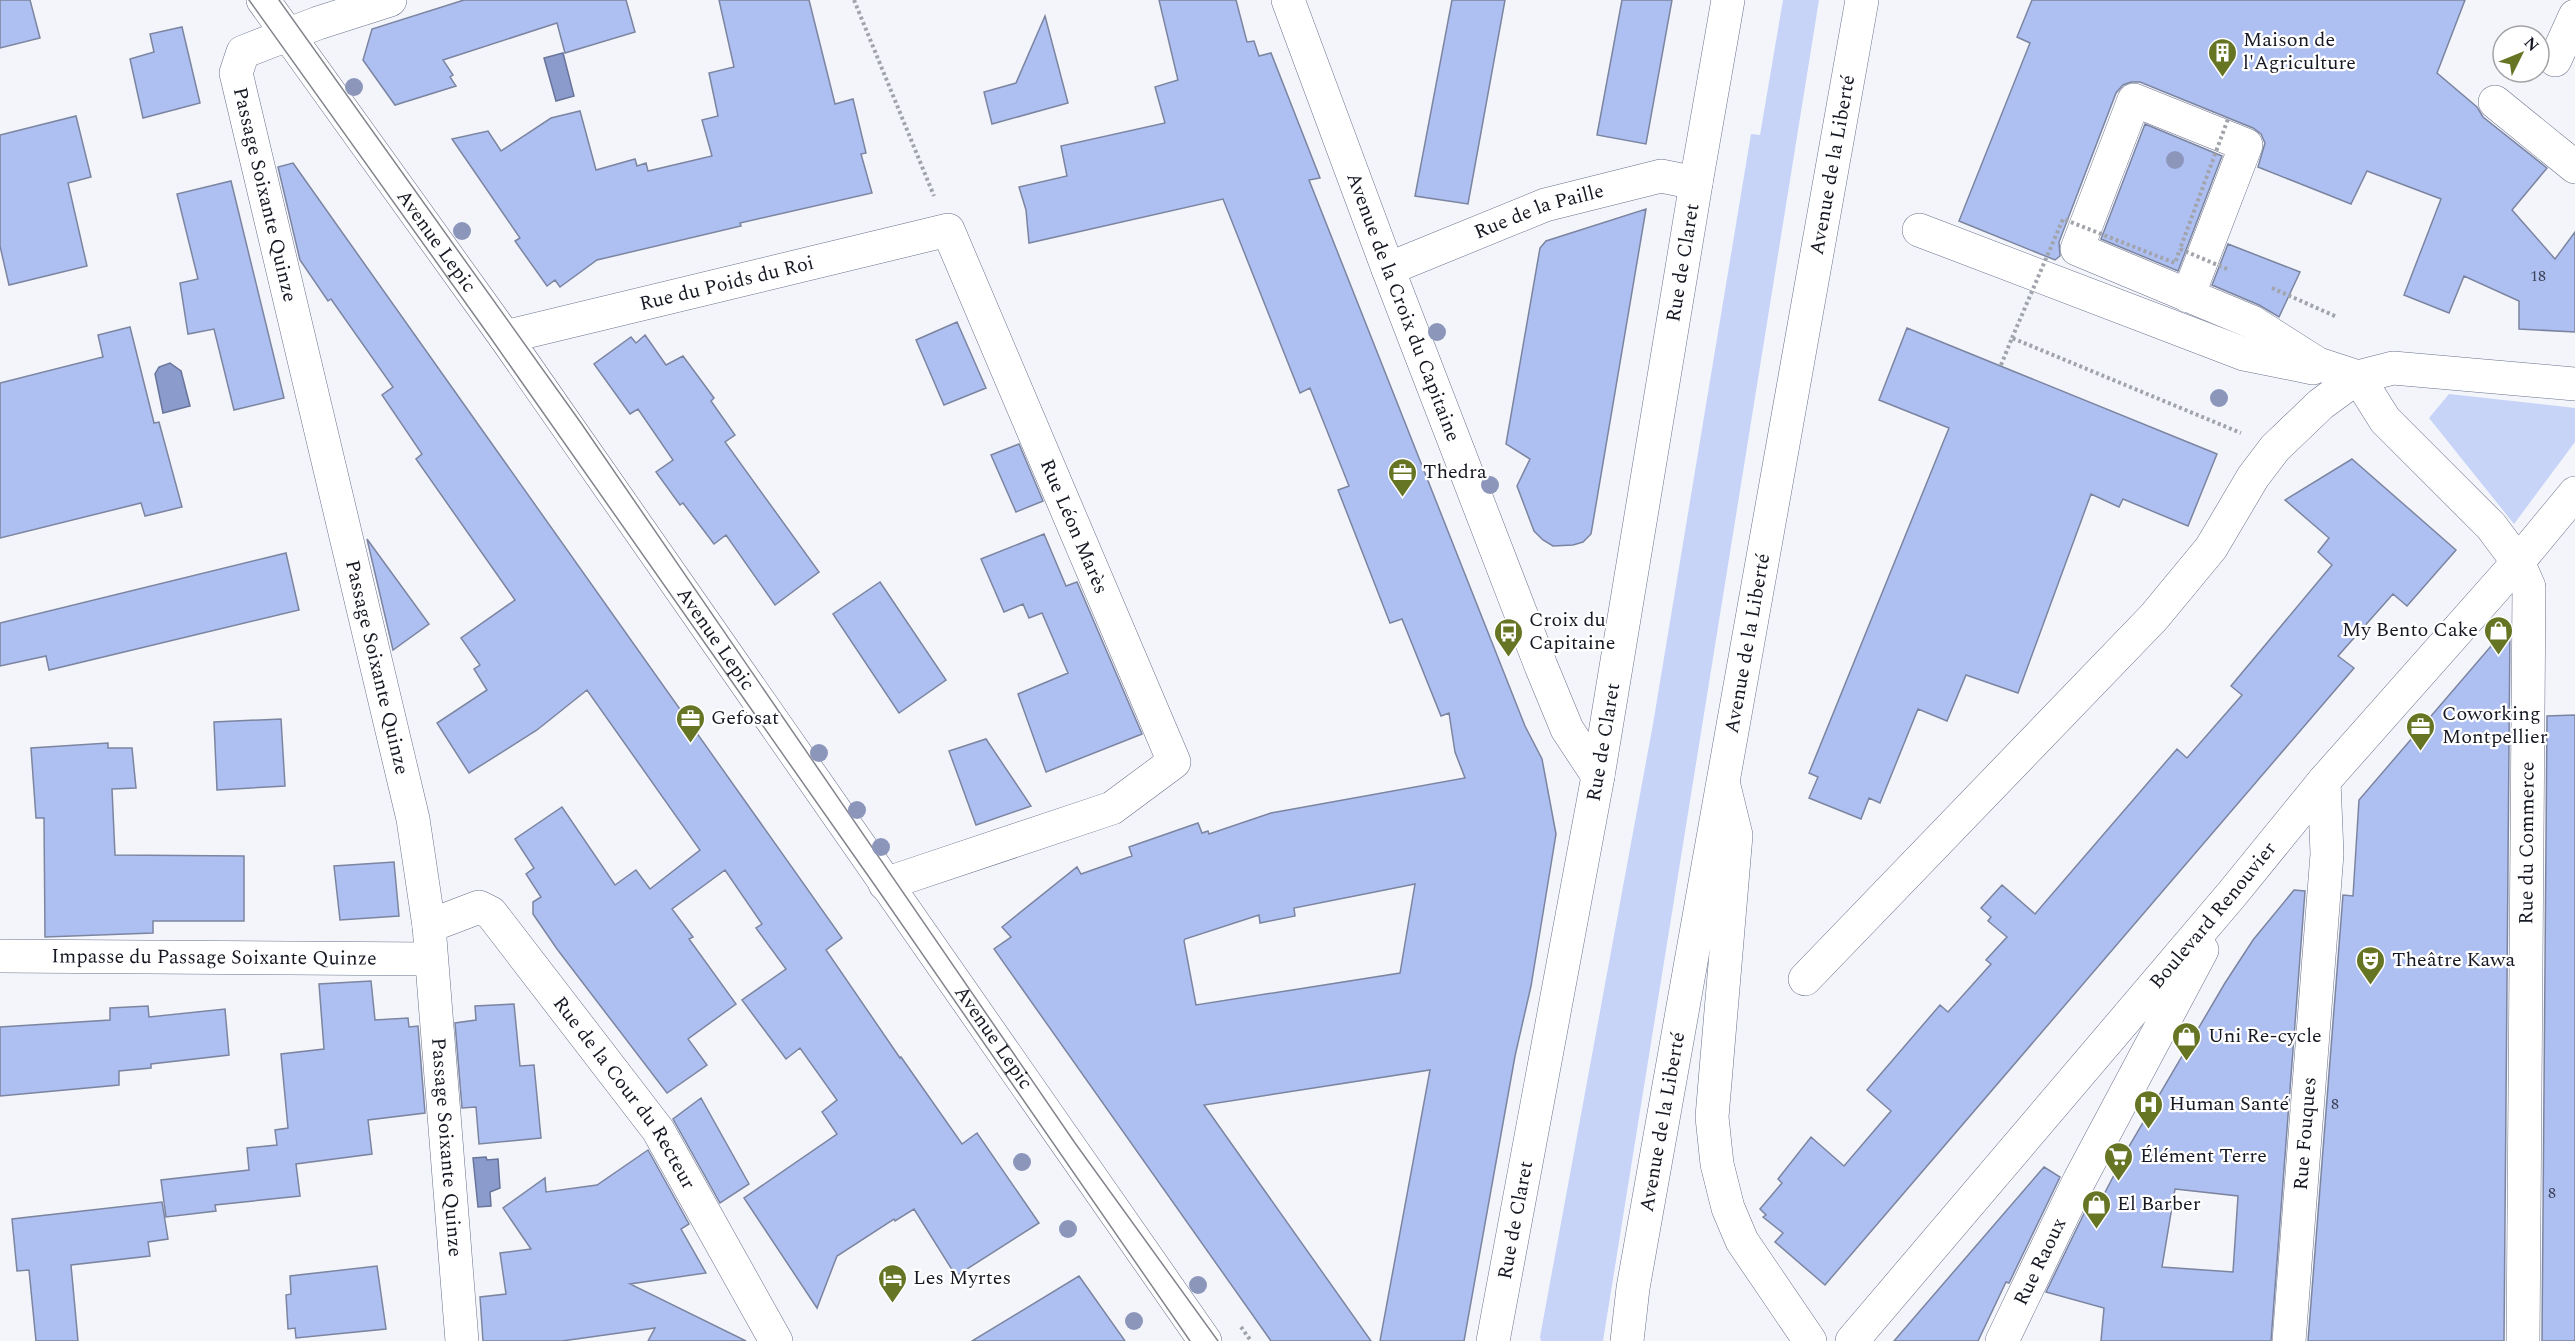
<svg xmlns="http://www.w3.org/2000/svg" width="2575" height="1341" font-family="Spectral,serif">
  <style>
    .green { fill: #c7d4f7 }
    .water { fill: #8b9bcc; stroke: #687499; stroke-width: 1.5 }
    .building { fill: #aebff2; stroke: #7c85a0; stroke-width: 1.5; fill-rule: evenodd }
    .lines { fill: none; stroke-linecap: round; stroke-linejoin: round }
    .minor-casing { stroke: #6a728c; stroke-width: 34 }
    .major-casing { stroke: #6a728c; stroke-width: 34 }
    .path { stroke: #a2a4ac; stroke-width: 4; stroke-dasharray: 3 3; stroke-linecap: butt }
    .minor { stroke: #fff; stroke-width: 33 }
    .major { stroke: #fff; stroke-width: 33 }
    .tram { stroke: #83858d; stroke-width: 1.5 }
    .path-bridge { stroke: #a2a4ac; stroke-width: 4; stroke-dasharray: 3 3; stroke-linecap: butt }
    .tree { fill: #8c96bb }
    .labels { text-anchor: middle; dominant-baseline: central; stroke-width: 4.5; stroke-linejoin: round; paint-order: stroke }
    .number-label { font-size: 16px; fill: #3c4257 }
    .poi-label { font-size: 20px; fill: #161923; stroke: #fff; text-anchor: start }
    .street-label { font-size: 20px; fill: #161923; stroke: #fff }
  </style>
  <rect width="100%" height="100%" fill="#f3f5fb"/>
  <path class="green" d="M1783,0H1819L1603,1341H1541L1540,1337L1653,724L1751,134L1760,135Z
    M2449,394L2575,408V442L2514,524L2429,418Z"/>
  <path class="water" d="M563,53L574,96L556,101L544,58Z
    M170,363L181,371L190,406L163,413L155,374L159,367Z
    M486,1157L487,1160L498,1159L500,1188L490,1192L491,1206L478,1207L473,1158Z"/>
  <path class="building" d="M0,0H30L40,38L0,48Z
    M464,0H626L635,32L565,53L557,23L443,60L453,75L450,77L456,86L395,105L363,60L372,29Z
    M719,0H809L835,104L853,99L866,153L861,154L872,193L740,223L741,226L597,260L560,287L555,280L547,286L515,241L520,238L452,139L488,131L501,151L551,118L580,111L596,170L635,159L637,166L646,163L648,171L712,156L702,120L718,116L709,73L734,67Z
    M1159,0H1236L1247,42L1254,41L1259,56L1271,53L1320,178L1309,180L1525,726L1542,759L1556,834L1531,986L1515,1056L1464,1341H1380L1430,1070L1204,1105L1371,1341H1271L994,949L1011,937L1002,927L1077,867L1081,874L1132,856L1129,847L1198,823L1202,833L1208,831L1209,834L1271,813L1465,778L1455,752L1449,713L1441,716L1402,619L1390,623L1338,490L1349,486L1310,388L1300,393L1223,199L1029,243L1026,210L1019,187L1067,176L1061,146L1165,123L1155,87L1178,80ZM1415,884L1400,973L1196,1005L1184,941L1185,939L1259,915L1260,923L1295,916L1294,908Z
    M1452,0H1505L1468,204L1415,196Z
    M1622,0H1672L1646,144L1597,135Z
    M2032,0H2465L2437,73L2477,107L2483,117L2547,168L2512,210L2555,259L2575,232V332L2519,329V301L2464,276L2449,313L2404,295L2441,199L2367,171L2351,204L2258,167L2265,143L2261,134L2253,128L2140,82H2131L2123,85L2116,93L2059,242L2060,256L2055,260L1959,221L2030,43L2017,37Z
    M1045,16L1068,103L992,124L984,92L1016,83Z
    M182,27L200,103L143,118L130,59L154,52L150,34Z
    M76,116L91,177L68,183L87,266L9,285L0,246V135Z
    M2145,124L2222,156L2178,271L2101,239Z
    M293,163L842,938L826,950L900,1058L901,1057L962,1144L977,1133L1039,1223L956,1276L914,1209L895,1221L894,1219L837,1256L817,1308L744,1198L837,1134L822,1112L837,1100L800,1048L786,1059L742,1000L786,969L756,928L762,924L725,870L672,909L693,937L689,939L736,1004L688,1039L707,1065L667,1093L557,949L533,914V902L541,897L526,874L534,868L515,839L562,807L615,885L636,870L650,889L700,850L587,690L537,730L469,773L437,723L487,690L474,669L480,665L461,638L515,600L416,459L422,454L382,395L393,387L331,299L328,301L300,260L278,167Z
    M231,181L284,398L234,410L214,329L188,334L180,283L198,279L177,194Z
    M1646,209L1591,534L1583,542L1573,545L1553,546L1543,540L1534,531L1517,486L1530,459L1506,444L1540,248L1546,241Z
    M2228,244L2300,272L2279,317L2259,305L2212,285Z
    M957,322L986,388L944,405L916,340Z
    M130,327L154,423L159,422L182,507L145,516L141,503L0,538V383L103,357L98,335Z
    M1907,328L2217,454L2188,526L2123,499L2119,507L2091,494L2018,693L1966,675L1947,721L1918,709L1880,803L1869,798L1861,819L1809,798L1818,777L1809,773L1949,428L1879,400Z
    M645,335L666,365L683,356L714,398L711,401L735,435L725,442L819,572L775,605L726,535L714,544L683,503L680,505L656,472L673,460L638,409L630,414L594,364L631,337L636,343Z
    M1019,444L1043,501L1016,512L991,455Z
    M2352,459L2456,550L2407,606L2393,594L2338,656L2354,668L1825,1285L1775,1242L1783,1233L1763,1217L1766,1215L1760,1209L1782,1183L1778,1179L1811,1137L1844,1166L1891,1111L1867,1090L1940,1005L1948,1012L1991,964L1986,960L2007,937L1988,921L1991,917L1981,908L2002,885L2035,914L2177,749L2187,758L2242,695L2231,686L2332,565L2318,552L2329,538L2285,500Z
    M1044,534L1066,586L1077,582L1142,734L1046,772L1018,694L1068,673L1042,613L1029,618L1023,604L1004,612L981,559Z
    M367,539L429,624L393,650Z
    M286,553L299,610L49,670L46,656L0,666V623Z
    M880,582L946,680L899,713L833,614Z
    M2510,624L2504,1341H2308L2343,895L2353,896L2359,800Z
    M2575,715V1341H2542L2547,716Z
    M281,719L285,786L217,790L214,722Z
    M986,739L1031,806L976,825L949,751Z
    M108,743V748H132L136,788L112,789L115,855L244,856V921H153V933L45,937L44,818H36L31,748Z
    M394,862L399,916L340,920L334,866Z
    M2294,890L2305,891L2271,1341H2101L2104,1308L2046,1292L2092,1197L2100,1202L2128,1148L2225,983L2253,940ZM2175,1189L2238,1196L2233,1272L2162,1267Z
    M371,981L375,1020L408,1018L409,1027L418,1026L425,1113L368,1120L372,1154L296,1164L300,1196L215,1205L216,1211L166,1217L161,1180L249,1170L247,1148L277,1145L275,1130L288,1128L281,1054L324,1049L319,984Z
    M514,1004L520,1066L534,1065L541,1138L479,1144L476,1107L462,1108L455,1023L476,1020L475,1006Z
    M148,1006L149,1017L225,1009L229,1055L151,1064V1068L119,1071V1085L0,1096V1027L110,1020V1008Z
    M701,1098L749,1184L720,1203L673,1119Z
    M648,1150L689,1224L681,1229L706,1273L630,1284L746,1341H648L655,1328L562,1341H483L480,1297L506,1294L500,1253L531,1249L503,1208L545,1178L546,1192L597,1185Z
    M2044,1167L2060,1177L2009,1283L2006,1282L1978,1341H1894Z
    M162,1202L168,1239L148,1242L150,1256L71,1265L78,1341H36L29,1270L17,1271L12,1219Z
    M377,1266L386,1329L296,1338L295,1328L288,1329L286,1295L291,1294L290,1276Z
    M1079,1276L1125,1341H972Z"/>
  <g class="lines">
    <defs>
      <g id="minor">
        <path id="s1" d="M263,0L505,337L1205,1341"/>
        <path id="s2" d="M390,0L318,23L243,52L236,73L413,819L429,926L462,1341"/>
        <path id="s3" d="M1288,0L1388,269L1541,666L1567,729L1598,776"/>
        <path d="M2555,60L2575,16"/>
        <path d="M2495,102L2575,167"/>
        <path d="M1919,230L2244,354L2313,368"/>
        <path id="s4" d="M1388,269L1545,205L1661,176L1696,183"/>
        <path d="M2188,296L2246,145L2134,100L2077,249L2252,322L2318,364L2358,377"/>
        <path id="s5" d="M505,337L948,230L1174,762L1112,808L885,884"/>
        <path d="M1724,786L1736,835L1712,1117L1717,1164L1728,1208L1742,1241L1810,1341"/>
        <path id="s6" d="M429,926L479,907L491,913L658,1130L776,1341"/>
        <path id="s7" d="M0,956L430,959"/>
        <path d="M1805,979L2154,617L2211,548L2253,477L2275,448L2321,404L2358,377"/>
        <path id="s8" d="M1493,1341L1598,776L1696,183L1728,0"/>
        <path id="s9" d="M1852,1341L2232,894L2324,781L2518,562L2575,493"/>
        <path id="s10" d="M2002,1341L2079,1181L2202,950"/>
        <path id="s11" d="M2289,1341L2327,854L2324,781"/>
        <path id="s12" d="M2523,1341L2529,587L2518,562L2491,526L2385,420L2358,377L2393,368L2575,384"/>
      </g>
      <g id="major">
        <path id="s13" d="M1627,1341L1633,1288L1862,0"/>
      </g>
    </defs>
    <use href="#minor" class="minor-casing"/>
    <use href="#major" class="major-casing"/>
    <path class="path" d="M854,0L934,196
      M2272,288L2337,317
      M2001,365L2012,338L2241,433
      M1241,1327L1251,1341"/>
    <use href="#minor" class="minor"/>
    <use href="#major" class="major"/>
    <path class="tram" d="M249,0L490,337L876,887L1190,1341
      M279,0L581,423L1075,1143L1218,1341"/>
    <path class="path-bridge" d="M2227,269L2180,249L2228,119
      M2012,338L2063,219L2175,263L2180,249"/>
  </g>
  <g class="tree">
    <circle cx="354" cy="87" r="9"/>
    <circle cx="2175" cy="160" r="9"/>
    <circle cx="462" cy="231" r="9"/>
    <circle cx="1437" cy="332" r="9"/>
    <circle cx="2219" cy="398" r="9"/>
    <circle cx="1490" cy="485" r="9"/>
    <circle cx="819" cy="753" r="9"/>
    <circle cx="857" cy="810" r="9"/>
    <circle cx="881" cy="847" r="9"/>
    <circle cx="1022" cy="1162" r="9"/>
    <circle cx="1068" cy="1229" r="9"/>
    <circle cx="1198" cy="1285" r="9"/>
    <circle cx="1134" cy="1321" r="9"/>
  </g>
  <defs>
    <symbol id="building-pin" viewBox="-11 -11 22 30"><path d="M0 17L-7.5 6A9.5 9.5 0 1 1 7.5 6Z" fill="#657523" stroke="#fff"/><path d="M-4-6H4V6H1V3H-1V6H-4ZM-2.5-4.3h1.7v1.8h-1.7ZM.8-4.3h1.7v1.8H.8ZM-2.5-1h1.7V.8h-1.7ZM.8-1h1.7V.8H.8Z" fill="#fff"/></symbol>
    <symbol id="office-pin" viewBox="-11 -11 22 30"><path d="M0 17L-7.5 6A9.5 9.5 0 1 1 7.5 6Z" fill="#657523" stroke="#fff"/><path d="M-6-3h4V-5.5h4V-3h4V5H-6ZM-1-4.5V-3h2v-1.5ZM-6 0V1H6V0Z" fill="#fff"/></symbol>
    <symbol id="shop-pin" viewBox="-11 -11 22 30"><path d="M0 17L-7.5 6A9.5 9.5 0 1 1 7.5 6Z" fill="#657523" stroke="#fff"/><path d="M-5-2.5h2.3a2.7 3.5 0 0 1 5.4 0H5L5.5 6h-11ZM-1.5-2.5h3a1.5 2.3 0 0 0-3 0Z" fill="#fff"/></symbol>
    <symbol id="bus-pin" viewBox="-11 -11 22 30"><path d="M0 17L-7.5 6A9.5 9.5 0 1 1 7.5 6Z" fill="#657523" stroke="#fff"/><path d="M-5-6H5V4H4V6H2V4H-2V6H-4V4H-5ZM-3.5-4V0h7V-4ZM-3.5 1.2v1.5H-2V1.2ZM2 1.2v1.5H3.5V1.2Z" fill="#fff"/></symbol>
    <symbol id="theatre-pin" viewBox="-11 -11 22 30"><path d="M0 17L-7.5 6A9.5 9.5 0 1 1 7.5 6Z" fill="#657523" stroke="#fff"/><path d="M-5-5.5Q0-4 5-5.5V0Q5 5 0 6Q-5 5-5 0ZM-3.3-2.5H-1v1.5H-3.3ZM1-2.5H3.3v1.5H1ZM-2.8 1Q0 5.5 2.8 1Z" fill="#fff"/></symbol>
    <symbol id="hospital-pin" viewBox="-11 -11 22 30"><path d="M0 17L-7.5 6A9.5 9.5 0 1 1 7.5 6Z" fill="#657523" stroke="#fff"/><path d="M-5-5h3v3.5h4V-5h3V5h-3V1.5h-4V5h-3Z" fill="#fff"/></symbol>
    <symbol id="supermarket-pin" viewBox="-11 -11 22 30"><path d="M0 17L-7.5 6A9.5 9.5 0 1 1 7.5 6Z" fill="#657523" stroke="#fff"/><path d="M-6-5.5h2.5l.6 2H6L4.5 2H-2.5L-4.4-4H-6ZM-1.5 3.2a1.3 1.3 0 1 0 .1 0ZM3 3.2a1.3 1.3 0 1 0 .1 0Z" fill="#fff"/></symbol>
    <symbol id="hotel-pin" viewBox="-11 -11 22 30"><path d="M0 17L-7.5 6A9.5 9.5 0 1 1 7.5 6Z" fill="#657523" stroke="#fff"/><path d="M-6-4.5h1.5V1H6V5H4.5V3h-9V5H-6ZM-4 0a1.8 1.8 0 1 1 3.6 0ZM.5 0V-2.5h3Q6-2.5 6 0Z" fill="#fff"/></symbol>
  </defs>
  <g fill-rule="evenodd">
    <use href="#building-pin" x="2206" y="36" width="33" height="45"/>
    <use href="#office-pin" x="1386" y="456" width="33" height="45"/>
    <use href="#shop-pin" x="2482" y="614" width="33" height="45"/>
    <use href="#bus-pin" x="1492" y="616" width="33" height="45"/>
    <use href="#office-pin" x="674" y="702" width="33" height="45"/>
    <use href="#office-pin" x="2404" y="710" width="33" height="45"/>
    <use href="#theatre-pin" x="2354" y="944" width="33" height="45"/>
    <use href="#shop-pin" x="2170" y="1020" width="33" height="45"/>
    <use href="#hospital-pin" x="2132" y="1088" width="33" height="45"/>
    <use href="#supermarket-pin" x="2102" y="1140" width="33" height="45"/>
    <use href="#shop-pin" x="2080" y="1188" width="33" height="45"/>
    <use href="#hotel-pin" x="876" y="1262" width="33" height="45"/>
  </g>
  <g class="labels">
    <g class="number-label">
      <text x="2538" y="276">18</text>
      <text x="2335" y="1104">8</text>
      <text x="2552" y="1193">8</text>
    </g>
    <g class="poi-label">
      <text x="2243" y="40">Maison de<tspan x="2243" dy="23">l'Agriculture</tspan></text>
      <text x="1423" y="472">Thedra</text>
      <text x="1529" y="620">Croix du<tspan x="1529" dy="23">Capitaine</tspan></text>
      <text x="2478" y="630" text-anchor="end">My Bento Cake</text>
      <text x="2442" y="714">Coworking<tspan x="2442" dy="23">Montpellier</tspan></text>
      <text x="711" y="718">Gefosat</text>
      <text x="2392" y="960">Theâtre Kawa</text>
      <text x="2208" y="1036">Uni Re-cycle</text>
      <text x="2169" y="1104">Human Santé</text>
      <text x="2140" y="1156">Élément Terre</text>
      <text x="2117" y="1204">El Barber</text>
      <text x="913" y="1278">Les Myrtes</text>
    </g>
    <g class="street-label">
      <text stroke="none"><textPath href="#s13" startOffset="1194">Avenue de la Liberté</textPath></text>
      <text stroke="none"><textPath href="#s2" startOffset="303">Passage Soixante Quinze</textPath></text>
      <text stroke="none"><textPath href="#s4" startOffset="162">Rue de la Paille</textPath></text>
      <text stroke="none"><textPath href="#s1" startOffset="297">Avenue Lepic</textPath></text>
      <text stroke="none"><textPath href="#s8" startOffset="1095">Rue de Claret</textPath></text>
      <text stroke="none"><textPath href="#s5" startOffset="228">Rue du Poids du Roi</textPath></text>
      <text stroke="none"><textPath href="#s3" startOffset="328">Avenue de la Croix du Capitaine</textPath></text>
      <text stroke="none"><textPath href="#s5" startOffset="778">Rue Léon Marès</textPath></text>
      <text stroke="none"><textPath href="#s1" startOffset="783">Avenue Lepic</textPath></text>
      <text stroke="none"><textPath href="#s13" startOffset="708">Avenue de la Liberté</textPath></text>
      <text stroke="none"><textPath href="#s2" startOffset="789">Passage Soixante Quinze</textPath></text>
      <text stroke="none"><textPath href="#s8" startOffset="609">Rue de Claret</textPath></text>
      <text stroke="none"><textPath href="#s12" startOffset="498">Rue du Commerce</textPath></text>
      <text stroke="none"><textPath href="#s9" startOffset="558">Boulevard Renouvier</textPath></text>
      <text stroke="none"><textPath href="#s7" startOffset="214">Impasse du Passage Soixante Quinze</textPath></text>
      <text stroke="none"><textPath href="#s1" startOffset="1269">Avenue Lepic</textPath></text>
      <text stroke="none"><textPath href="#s6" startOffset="291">Rue de la Cour du Recteur</textPath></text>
      <text stroke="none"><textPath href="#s13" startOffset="222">Avenue de la Liberté</textPath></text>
      <text stroke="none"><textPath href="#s11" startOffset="208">Rue Fouques</textPath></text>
      <text stroke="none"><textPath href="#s2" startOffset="1275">Passage Soixante Quinze</textPath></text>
      <text stroke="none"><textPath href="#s8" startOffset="123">Rue de Claret</textPath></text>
      <text stroke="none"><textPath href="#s10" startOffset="88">Rue Raoux</textPath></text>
    </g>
  </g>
  <g transform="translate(2521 54) rotate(47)"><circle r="28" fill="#ffffff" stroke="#a2a3a7" stroke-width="1.5"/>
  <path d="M0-4.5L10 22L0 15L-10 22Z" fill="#657523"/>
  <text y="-9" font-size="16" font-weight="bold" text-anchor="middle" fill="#161923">N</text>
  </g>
</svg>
